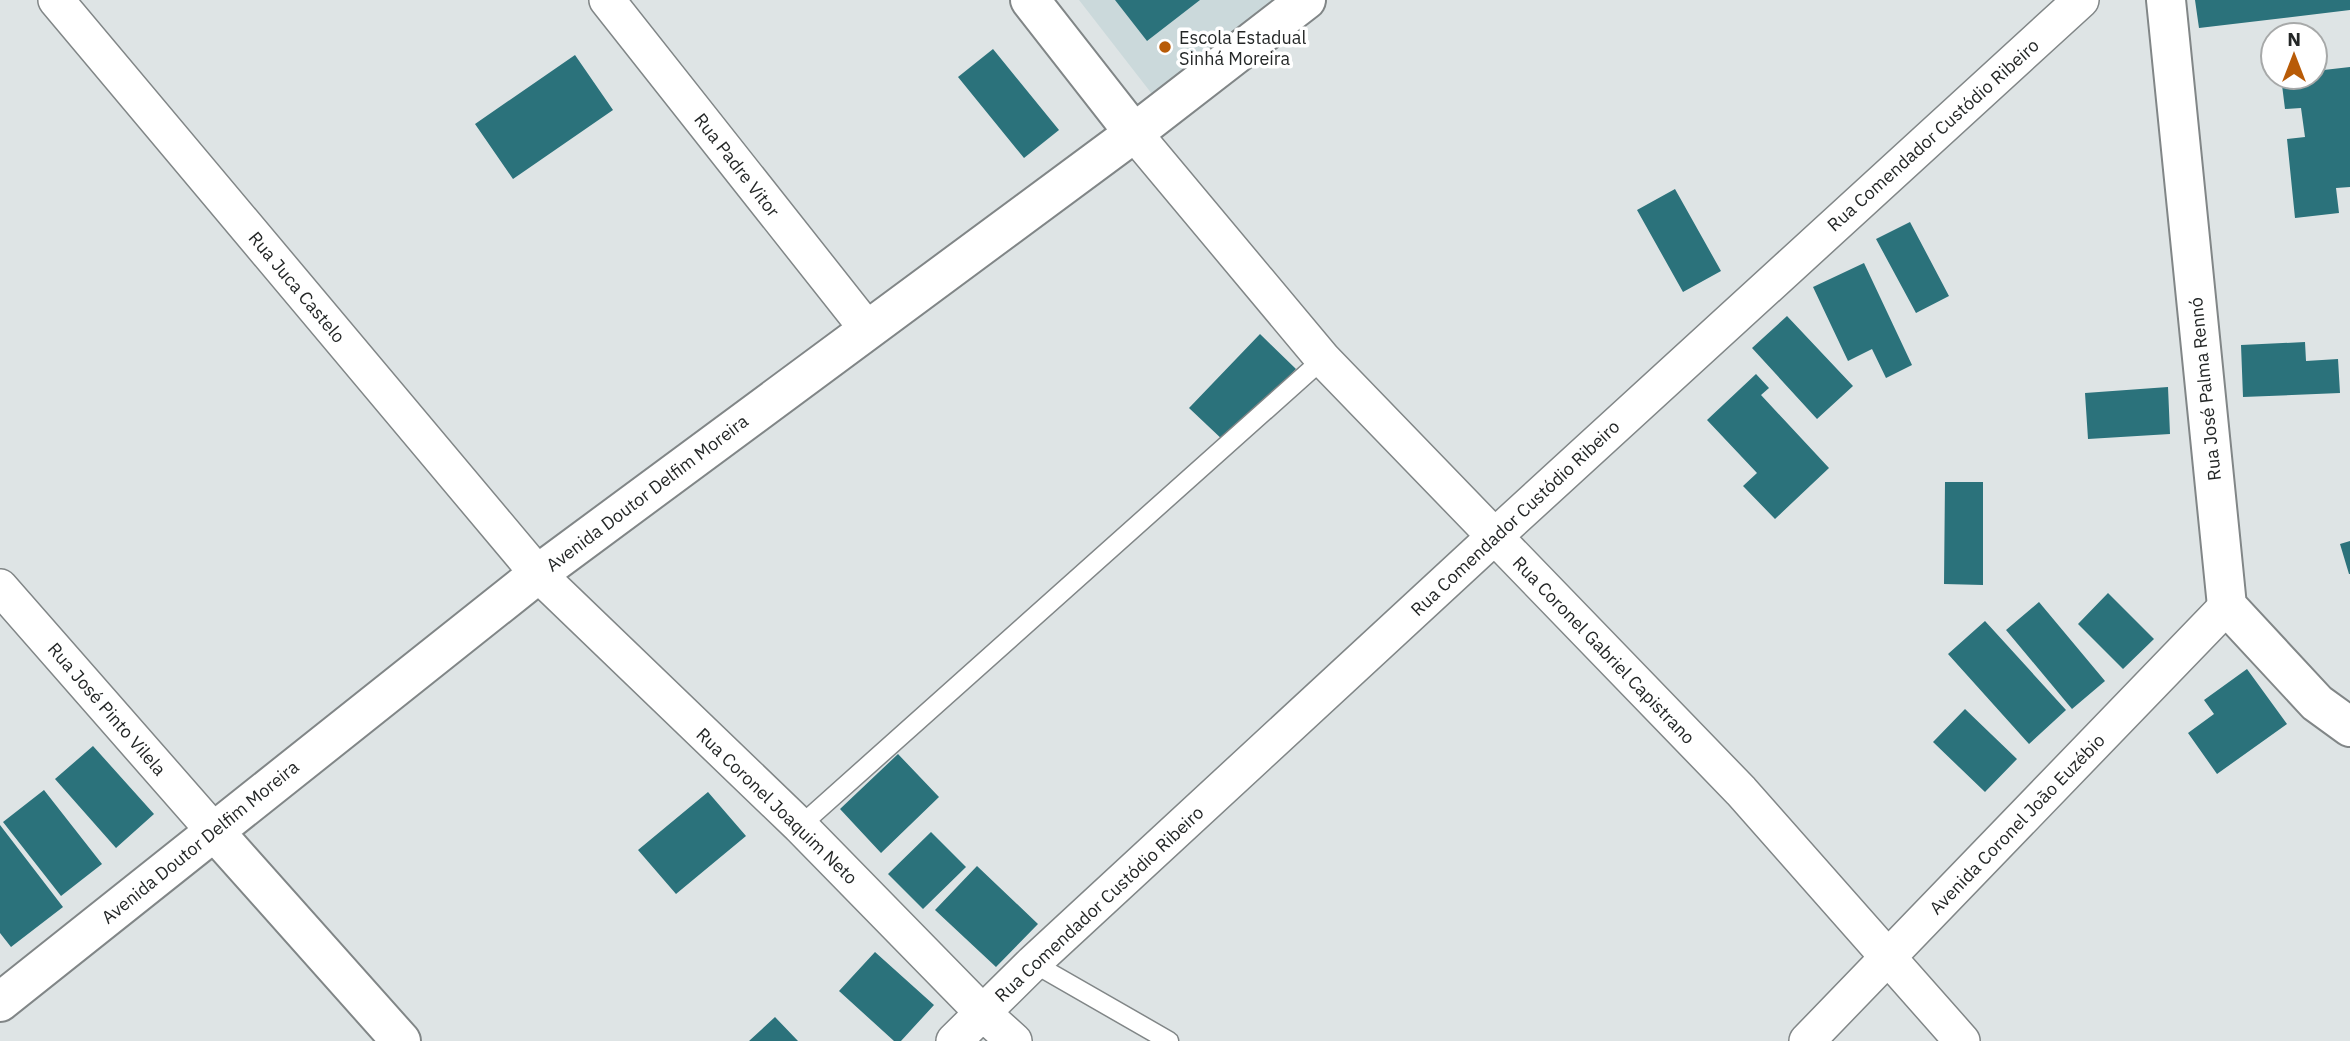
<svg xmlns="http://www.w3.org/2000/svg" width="2350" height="1041" font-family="'IBM Plex Sans',sans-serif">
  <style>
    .built { fill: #cbd9db }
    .building { fill: #2b727b }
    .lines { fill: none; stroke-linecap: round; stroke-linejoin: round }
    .lane-casing { stroke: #818687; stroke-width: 21 }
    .street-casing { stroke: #818687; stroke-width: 38 }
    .secondary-casing { stroke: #818687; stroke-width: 42 }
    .lane { stroke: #fff; stroke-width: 18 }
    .street { stroke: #fff; stroke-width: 35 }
    .secondary { stroke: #fff; stroke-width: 38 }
    .poi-dot { fill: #b85b07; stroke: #fff; stroke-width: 2.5 }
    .labels { text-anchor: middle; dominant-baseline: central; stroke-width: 7; stroke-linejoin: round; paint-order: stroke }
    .poi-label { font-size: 18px; fill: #242727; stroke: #fff; text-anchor: start }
    .street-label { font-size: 18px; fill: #242727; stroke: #fff }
  </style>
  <rect width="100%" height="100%" fill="#dee4e5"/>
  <path class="built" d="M1079,0H1276L1152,94Z"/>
  <path class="building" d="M1115,0H1200L1147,41Z
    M2195,0H2350V10L2199,28Z
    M993,49L1059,130L1024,158L958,77Z
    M575,55L613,110L513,179L475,124Z
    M2350,67V187L2336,188L2339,213L2295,218L2287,139L2305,137L2301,108L2285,109L2281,77H2315V71Z
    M1675,189L1721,271L1683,292L1637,210Z
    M1910,222L1949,296L1916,313L1876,239Z
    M1864,263L1912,365L1886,378L1872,349L1848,361L1813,287Z
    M1787,316L1853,386L1817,419L1752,348Z
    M1260,334L1296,369L1225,442L1189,408Z
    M2305,342L2306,361L2338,359L2340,393L2243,397L2241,345Z
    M1756,374L1769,388L1761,395L1829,468L1775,519L1743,486L1757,473L1707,420Z
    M2168,387L2170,434L2088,439L2085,393Z
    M1945,482H1983V585L1944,584Z
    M2350,541V574H2349L2340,544Z
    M2108,593L2154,639L2123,669L2078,624Z
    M2039,602L2105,681L2072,709L2006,630Z
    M1985,621L2066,710L2029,744L1948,654Z
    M2247,669L2287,724L2217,774L2188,733L2214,714L2204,700Z
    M1965,709L2017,759L1985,792L1933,742Z
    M93,746L154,814L116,848L55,779Z
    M898,754L939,797L881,853L840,809Z
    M44,790L102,864L61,896L3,822Z
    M708,792L746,836L676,894L638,850Z
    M0,825L63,907L11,947L0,933Z
    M931,832L966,867L923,909L888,874Z
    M977,866L1038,924L996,967L935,910Z
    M875,952L934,1005L901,1041H894L839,991Z
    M775,1017L798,1041H749Z"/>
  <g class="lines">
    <defs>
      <path id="lane" d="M800,826L1323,359
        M1033,963L1169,1041"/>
      <path id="street" d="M56,0L538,574L800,826L984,1014L1014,1041
        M607,0L868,330
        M1134,133L1323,359L1741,791L1962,1041
        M0,587L213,830
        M954,1041L1033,963L1494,537L2081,0
        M1807,1041L2227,606"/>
      <path id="secondary" d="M1030,0L1134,133
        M2166,0L2227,606L2317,703L2350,727
        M213,830L401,1041
        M0,1002L538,574L1134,133L1306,0"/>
    </defs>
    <use href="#lane" class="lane-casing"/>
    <use href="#street" class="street-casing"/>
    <use href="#secondary" class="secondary-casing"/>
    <use href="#lane" class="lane"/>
    <use href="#street" class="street"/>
    <use href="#secondary" class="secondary"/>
  </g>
  <circle class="poi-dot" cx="1165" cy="47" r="7"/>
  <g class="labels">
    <g class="poi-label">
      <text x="1179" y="37">Escola Estadual<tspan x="1179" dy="21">Sinhá Moreira</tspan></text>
    </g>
    <g class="street-label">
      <text transform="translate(1933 135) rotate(-42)">Rua Comendador Custódio Ribeiro</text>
      <text transform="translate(737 165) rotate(52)">Rua Padre Vitor</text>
      <text transform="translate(297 287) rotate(50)">Rua Juca Castelo</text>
      <text transform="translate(2205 389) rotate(-96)">Rua José Palma Rennó</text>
      <text transform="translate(647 493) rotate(-37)">Avenida Doutor Delfim Moreira</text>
      <text transform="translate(1515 518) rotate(-43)">Rua Comendador Custódio Ribeiro</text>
      <text transform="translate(1604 650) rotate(46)">Rua Coronel Gabriel Capistrano</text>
      <text transform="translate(107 709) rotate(49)">Rua José Pinto Vilela</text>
      <text transform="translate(777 806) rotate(44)">Rua Coronel Joaquim Neto</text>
      <text transform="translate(2017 824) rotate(-46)">Avenida Coronel João Euzébio</text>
      <text transform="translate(200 842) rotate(-39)">Avenida Doutor Delfim Moreira</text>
      <text transform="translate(1099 904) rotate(-43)">Rua Comendador Custódio Ribeiro</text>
    </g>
  </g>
  <g transform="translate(2294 56)"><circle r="33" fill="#ffffff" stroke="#a7a9a9" stroke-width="2"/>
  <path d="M0-5L12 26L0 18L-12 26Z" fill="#b85b07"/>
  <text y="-10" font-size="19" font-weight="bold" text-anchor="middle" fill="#242727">N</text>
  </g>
</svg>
